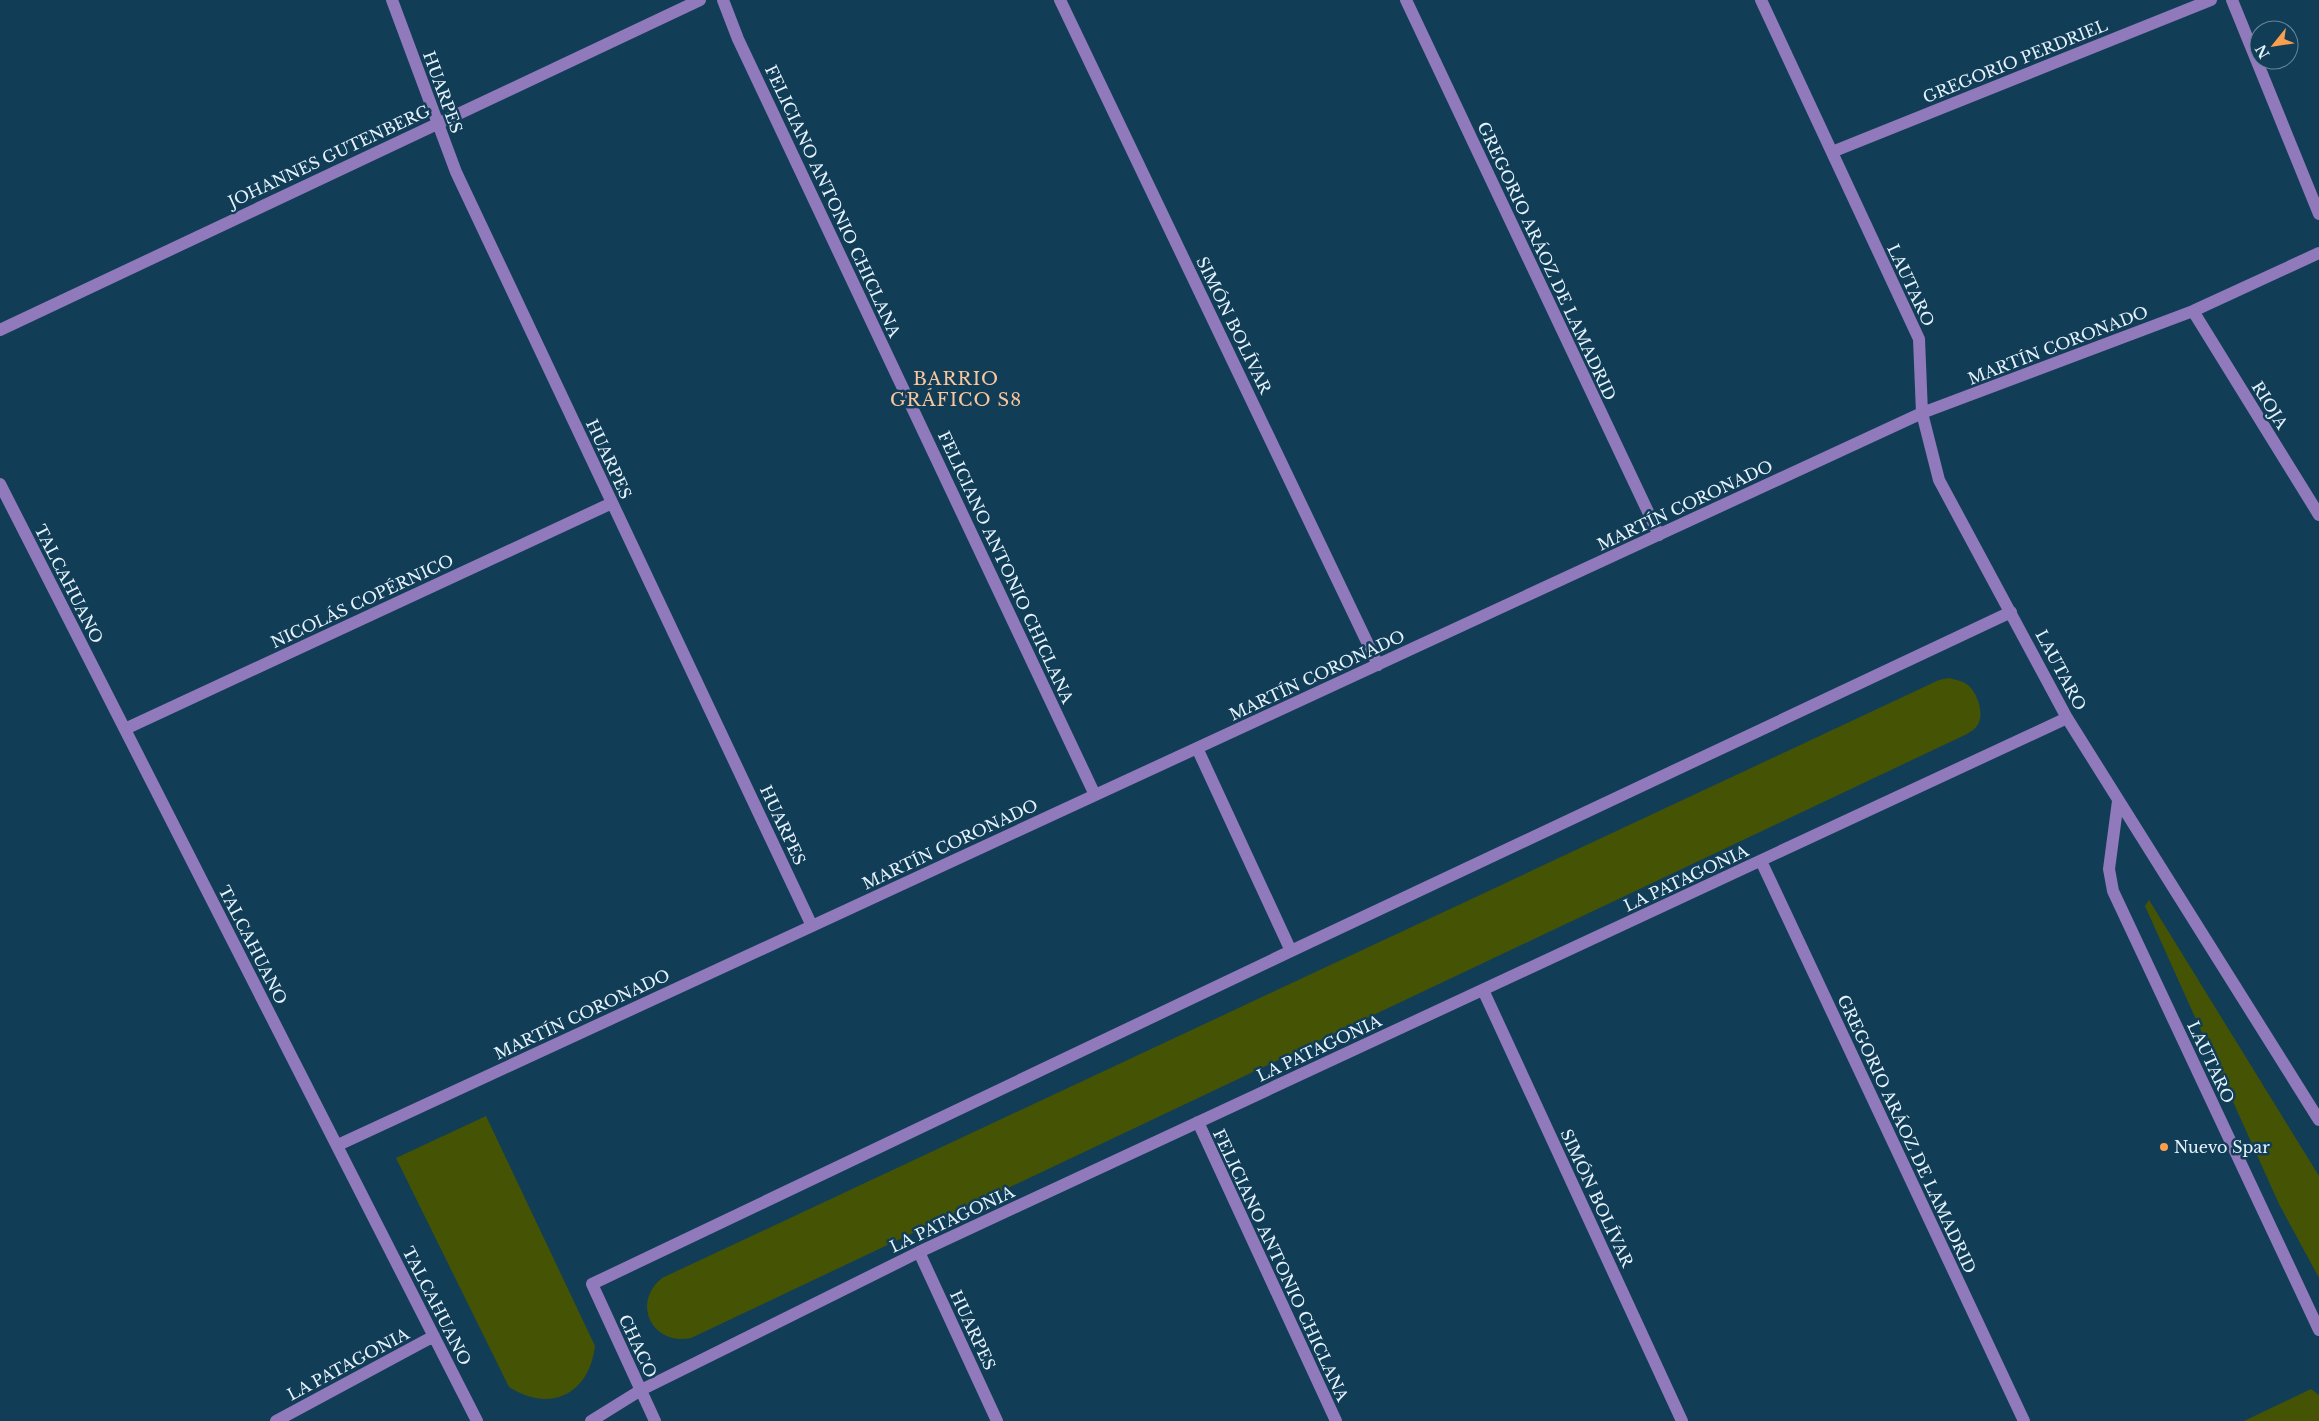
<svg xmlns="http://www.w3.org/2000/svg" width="2319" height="1421" font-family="'Libre Baskerville',serif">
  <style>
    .green { fill: #455305 }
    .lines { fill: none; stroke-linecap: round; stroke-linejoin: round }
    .minor { stroke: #917abb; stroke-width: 12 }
    .poi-dot { fill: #fa9f4e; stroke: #123d57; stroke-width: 2 }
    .labels { text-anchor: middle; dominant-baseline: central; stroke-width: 5; stroke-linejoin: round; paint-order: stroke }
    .street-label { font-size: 16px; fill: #e5f2fc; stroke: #123d57 }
    .poi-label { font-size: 16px; fill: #e5f2fc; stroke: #123d57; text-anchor: start }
    .neighbourhood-label { font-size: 18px; letter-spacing: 1px; fill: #fac69d; stroke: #123d57 }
  </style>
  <rect width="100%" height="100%" fill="#123d57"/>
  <path class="green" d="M1949,678C1956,680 1963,681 1968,685C1978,694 1985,715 1977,726C1975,729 1970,732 1967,734L691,1338C652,1346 631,1303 662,1278L1939,680Z
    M2149,900L2319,1176V1278L2279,1204L2145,906Z
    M486,1116L595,1346C589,1395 550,1413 509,1387L396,1158Z
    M2311,1389L2319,1395V1421H2244Z"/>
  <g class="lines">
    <path class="minor" d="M392,0L456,172L812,926
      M723,0L738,39L1095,795
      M1060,0L1378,665
      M1406,0L1659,535
      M1761,0L1919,339L1922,413L1939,480L2067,718L2319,1120
      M2232,0L2319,214
      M1832,152L2211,0
      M2193,311L2319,515
      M0,330L700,0
      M0,484L477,1421
      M125,729L612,503
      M1197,748L1291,951
      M2118,801L2109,869L2113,891L2319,1330
      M1761,861L2024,1421
      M1483,990L1682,1421
      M1198,1122L1336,1421
      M338,1145L1922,413L2193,311L2319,253
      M919,1252L997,1421
      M276,1421L434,1336
      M591,1421L641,1390L919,1252L2067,718
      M655,1421L592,1284L1291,951L2011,612"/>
  </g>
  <circle class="poi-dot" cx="2164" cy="1147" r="5"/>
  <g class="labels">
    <g class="street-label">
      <text transform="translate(2015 61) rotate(-22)">GREGORIO PERDRIEL</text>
      <text transform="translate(443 92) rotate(70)">HUARPES</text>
      <text transform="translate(329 156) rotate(-25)">JOHANNES GUTENBERG</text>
      <text transform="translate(833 201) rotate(65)">FELICIANO ANTONIO CHICLANA</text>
      <text transform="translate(1547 261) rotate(65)">GREGORIO ARÁOZ DE LAMADRID</text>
      <text transform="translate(1911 285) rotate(65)">LAUTARO</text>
      <text transform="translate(1234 325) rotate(64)">SIMÓN BOLÍVAR</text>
      <text transform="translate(2058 345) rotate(-21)">MARTÍN CORONADO</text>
      <text transform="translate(2270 405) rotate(58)">RIOJA</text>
      <text transform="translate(609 459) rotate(65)">HUARPES</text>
      <text transform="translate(1685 505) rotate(-25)">MARTÍN CORONADO</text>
      <text transform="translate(1006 567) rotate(65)">FELICIANO ANTONIO CHICLANA</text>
      <text transform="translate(69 584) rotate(63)">TALCAHUANO</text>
      <text transform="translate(362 601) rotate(-25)">NICOLÁS COPÉRNICO</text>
      <text transform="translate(2061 670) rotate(62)">LAUTARO</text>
      <text transform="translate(1317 675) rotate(-25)">MARTÍN CORONADO</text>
      <text transform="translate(783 825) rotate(65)">HUARPES</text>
      <text transform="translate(950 844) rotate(-25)">MARTÍN CORONADO</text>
      <text transform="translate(1686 878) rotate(-25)">LA PATAGONIA</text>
      <text transform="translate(253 945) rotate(63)">TALCAHUANO</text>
      <text transform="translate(582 1014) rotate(-25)">MARTÍN CORONADO</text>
      <text transform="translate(1319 1048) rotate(-25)">LA PATAGONIA</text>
      <text transform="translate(2211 1062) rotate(65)">LAUTARO</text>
      <text transform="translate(1907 1134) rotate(65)">GREGORIO ARÁOZ DE LAMADRID</text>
      <text transform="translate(1597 1198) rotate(65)">SIMÓN BOLÍVAR</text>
      <text transform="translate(952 1219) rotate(-25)">LA PATAGONIA</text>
      <text transform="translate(1281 1265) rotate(65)">FELICIANO ANTONIO CHICLANA</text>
      <text transform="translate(437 1306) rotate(63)">TALCAHUANO</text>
      <text transform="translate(973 1330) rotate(65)">HUARPES</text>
      <text transform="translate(638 1346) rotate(65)">CHACO</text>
      <text transform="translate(348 1364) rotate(-28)">LA PATAGONIA</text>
    </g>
    <g class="poi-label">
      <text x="2174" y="1147">Nuevo Spar</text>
    </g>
    <g class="neighbourhood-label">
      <text x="956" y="379">BARRIO<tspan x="956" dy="21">GRÁFICO S8</tspan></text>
    </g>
  </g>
  <g transform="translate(2274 45) rotate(240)"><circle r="24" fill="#123d57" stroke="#668599"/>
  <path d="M0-4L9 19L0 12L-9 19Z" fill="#fa9f4e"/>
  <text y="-8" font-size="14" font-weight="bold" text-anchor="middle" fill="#e5f2fc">N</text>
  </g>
</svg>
